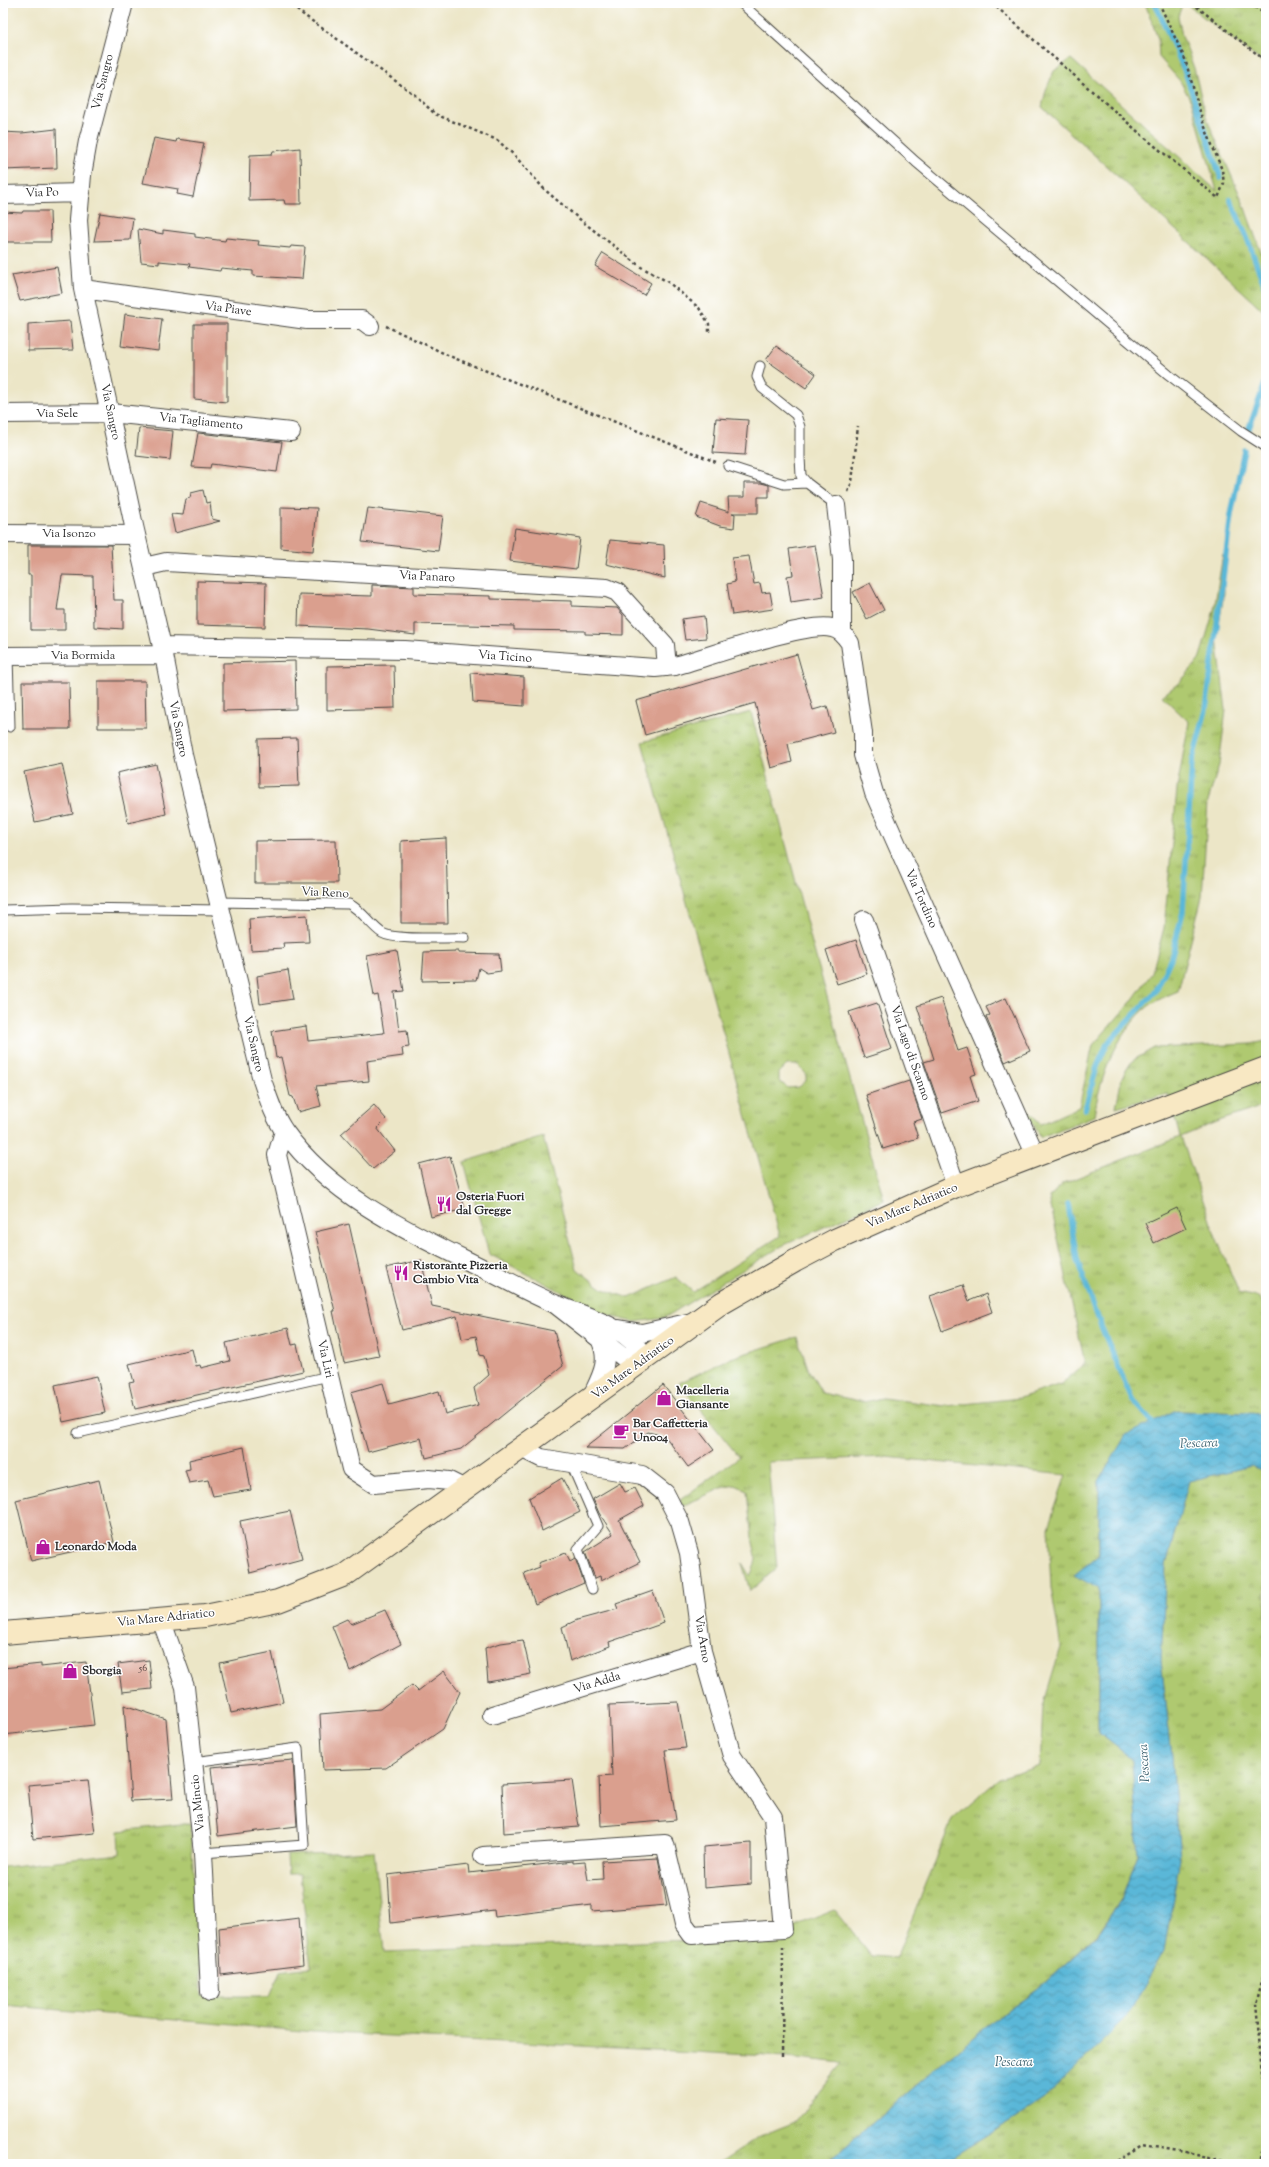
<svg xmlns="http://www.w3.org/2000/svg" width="1269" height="2167" font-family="'Sorts Mill Goudy',serif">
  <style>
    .grass { fill: url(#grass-tufts); stroke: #6d7a4d; fill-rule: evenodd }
    .water { fill: url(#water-waves); stroke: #427182 }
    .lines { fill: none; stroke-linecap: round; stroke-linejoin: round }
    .stream { stroke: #5ab7d8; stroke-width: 5.5 }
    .building { fill: #da9f8e }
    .lane-casing { stroke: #484742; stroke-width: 11 }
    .street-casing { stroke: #484742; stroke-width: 20 }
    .secondary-casing { stroke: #484742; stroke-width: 24 }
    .path { stroke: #484742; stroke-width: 2.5; stroke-dasharray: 3 3; stroke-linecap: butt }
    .lane { stroke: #fff; stroke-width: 9 }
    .street { stroke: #fff; stroke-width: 18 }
    .secondary { stroke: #f8e8c3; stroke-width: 22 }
    .labels { text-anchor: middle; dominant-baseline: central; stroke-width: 3; stroke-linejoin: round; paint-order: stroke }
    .number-label { font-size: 10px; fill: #574844 }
    .street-label { font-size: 12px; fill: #2b2b2b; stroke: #fff }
    .poi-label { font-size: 12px; font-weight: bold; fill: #2b2b2b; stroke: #fff; text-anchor: start }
    .water-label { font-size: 13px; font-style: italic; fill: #3e6370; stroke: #fff }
  </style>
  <defs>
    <pattern id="grass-tufts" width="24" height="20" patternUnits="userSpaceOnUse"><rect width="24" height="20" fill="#afc96f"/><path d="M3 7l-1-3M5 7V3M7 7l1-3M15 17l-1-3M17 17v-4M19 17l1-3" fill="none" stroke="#8fa35b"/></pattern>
    <pattern id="water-waves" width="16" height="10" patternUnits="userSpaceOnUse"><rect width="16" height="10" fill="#5ab7d8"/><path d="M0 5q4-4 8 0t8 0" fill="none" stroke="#4b95af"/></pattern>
  </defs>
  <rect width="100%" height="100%" fill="#fff"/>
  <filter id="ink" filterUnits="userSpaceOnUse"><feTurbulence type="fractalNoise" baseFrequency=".025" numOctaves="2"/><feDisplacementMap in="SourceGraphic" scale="8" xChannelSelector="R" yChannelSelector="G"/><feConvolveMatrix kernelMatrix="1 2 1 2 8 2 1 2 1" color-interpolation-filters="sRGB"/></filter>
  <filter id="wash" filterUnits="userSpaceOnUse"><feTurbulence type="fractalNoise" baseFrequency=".012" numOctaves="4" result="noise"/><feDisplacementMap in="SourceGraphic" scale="16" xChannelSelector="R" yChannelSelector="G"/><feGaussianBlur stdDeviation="0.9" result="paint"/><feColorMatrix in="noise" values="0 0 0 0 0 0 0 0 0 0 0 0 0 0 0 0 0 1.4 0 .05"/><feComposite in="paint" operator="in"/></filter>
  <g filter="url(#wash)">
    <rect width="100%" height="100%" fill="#ece6c7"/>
    <path class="grass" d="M1145,3H1183L1178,16L1182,36L1194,68L1206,117L1242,200L1266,266V313L1042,107L1046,90L1054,71L1071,59L1217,191L1192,103L1180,81L1159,57L1158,39Z
      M1185,3H1266V65Z
      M1223,554L1224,593L1217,638L1226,710L1219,765L1208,801L1202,897L1178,991C1166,996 1154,1001 1144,1010C1115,1037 1100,1078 1094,1116L1041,1137L1018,1100L1041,1124L1079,1107L1093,1045L1131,1002L1152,973L1164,928L1177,789L1189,722L1162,696L1180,682L1199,660L1214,610Z
      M751,712L812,943L884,1200L782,1246L664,1318L634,1322L606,1315L489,1254L464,1162L543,1137L577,1269L603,1289L629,1298L676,1277L693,1292L780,1236L642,742ZM787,1065H798L806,1074V1081L799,1087L788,1088L779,1081V1073Z
      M1266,1041V1105L1216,1122L1181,1137L1214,1232L1239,1293L1260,1298L1266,1309V1416L1253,1413L1174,1411L1099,1481V1733L1132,1759L1138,1854L1122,1898L1097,1934L1037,1990L983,2028L825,2164H717L760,2136L795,2122L842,2063L787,2057L314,2032L3,2005V1867L120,1854L119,1831L190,1823L202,1996H270L280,1971L311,1967L300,1874H288L287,1855L374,1851L384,1952L767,1937L835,1910L872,1956L896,1958L952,1820L999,1779L1040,1766L1043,1706L1061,1647L1051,1587L1048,1527L1066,1475L886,1457L768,1462L777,1568L750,1591L742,1563L750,1576C760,1556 755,1556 752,1537C750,1522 748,1505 747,1490L735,1485L722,1488L682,1506L680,1500L739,1457L679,1383L731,1358L797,1337L809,1371L822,1393L864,1402L882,1398L946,1406L1020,1398L1061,1384L1085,1364L1049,1197L1064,1183L1180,1137L1168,1094L1116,1107L1122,1077L1132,1061L1154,1048L1251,1044Z
      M1251,1466L1266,1471V2164H942L1012,2120L1045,2098L1180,1859L1172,1756L1161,1660L1166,1565L1188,1481Z"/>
    <path class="water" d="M1174,1411L1253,1413L1266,1416V1471L1251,1466L1189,1481L1166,1565L1161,1660L1172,1756L1180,1859L1164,1951L1125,2019L1045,2098L1012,2120L942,2164H825L983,2028L1037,1990L1098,1934L1122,1898L1138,1854L1132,1759L1099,1733V1589L1074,1575L1099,1555V1481L1126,1435Z"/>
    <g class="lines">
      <path class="stream" d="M1155,3L1185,72L1221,178
        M1230,199L1246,235L1266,290
        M1249,428L1266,381
        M1085,1109L1097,1067L1107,1044L1156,991L1171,958L1183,912L1192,762L1206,710L1231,515L1244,450
        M1068,1204L1077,1260L1101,1326L1132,1399L1157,1427"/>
    </g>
    <g id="blocks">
      <path class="building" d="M56,129L57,168L3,170V132L22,133Z
        M154,138L176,142L177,139L204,143L193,197L177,194L178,189L143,183Z
        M300,148L301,204H285L284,200L249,201L250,155L272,154L273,151Z
        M23,211H50L51,242H3V212L22,213Z
        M100,213L133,218L130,240L94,241Z
        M138,229L163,234V230L195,234V237L225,241L226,238L259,241L258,245L290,248L291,246L305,247L302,279L253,276V271L221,268L220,271L189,267L190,264L159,261V264L141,262Z
        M603,253L651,283L644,295L595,266Z
        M57,267L62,293L20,301L12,275Z
        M125,314L162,319L158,351L121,346Z
        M70,321L73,350L28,351V324Z
        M194,324H227V402L194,399Z
        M776,346L816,374L806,388L766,360Z
        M716,418L748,420L745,455L713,453Z
        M139,428L173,431L170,460L136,456Z
        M198,433L282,442L277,472L211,464L210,468L192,467Z
        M744,483H761L769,485V497H758V513H732L735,514L734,528L720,526L696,517L701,503L729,512L728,497H744Z
        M203,490L206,503L210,502L212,519L220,521L175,533L171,514L183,515L186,499L190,498L191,493Z
        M281,507L317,508L313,551L281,548Z
        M368,508L443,516L438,551L362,542Z
        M515,528L580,538L576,569L510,561Z
        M610,540L664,545L665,578L606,564Z
        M28,545H111L114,600H123V629L94,627L93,576L62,575L57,610H65V630H31V575H28Z
        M815,545L824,597L791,602L787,576L793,575L789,549Z
        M749,556L754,584L760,583L762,593L770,592L773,609L732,615L727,584L735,582L732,558Z
        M197,581L266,583L265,627L197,625Z
        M870,583L884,610L867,619L853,592Z
        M372,585L414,587V594L491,596V599L572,601V606L617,608L623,615V635L585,634V631L514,630V626L415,624V635L368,629L298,626L299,594L372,596Z
        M704,616L706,638L685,640L682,619Z
        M797,654L813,710L827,706L834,732L788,744L792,762L771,768L755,703L645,735L636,701Z
        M295,661L296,709L223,711V663Z
        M394,665L395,708L327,710V666Z
        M471,673L524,677V706L473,702Z
        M98,681H145L146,728H98Z
        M22,682H69L70,729H23Z
        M297,738L299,786L259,787L258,739Z
        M62,764L73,814L35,822L24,772Z
        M156,764L166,814L128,823L117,773Z
        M446,838L448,923H401V841Z
        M336,840L337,883H255V841Z
        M307,915L309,942L283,943L284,948L251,950L249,919Z
        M856,940L867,974L837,984L826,950Z
        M397,950L404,991L394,992L399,1031L407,1030L409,1047L402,1048L403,1056L367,1061L369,1081L316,1086L321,1106L298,1112L293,1097L290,1096L281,1057L276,1058L272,1031L306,1026L308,1041L384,1033L378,995L374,996L367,956Z
        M458,951V953L499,954L501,971L487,973L479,968L476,980L422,981L424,952Z
        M288,970L293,999L260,1004L257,976Z
        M941,998L958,1051L967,1048L976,1074L970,1076L978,1101L942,1113L924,1062L934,1059L917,1006Z
        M1006,998L1030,1051L1005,1062L986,1017L990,1015L986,1007Z
        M877,1003L892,1049L864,1058L849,1012Z
        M909,1081L922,1119L913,1122L918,1138L883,1149L866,1095Z
        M374,1105L386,1119L377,1128L395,1151L373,1169L341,1134Z
        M450,1156L465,1209L431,1217L419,1164Z
        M1177,1208L1186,1228L1154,1243L1145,1223Z
        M349,1224L379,1356L344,1363L333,1311H335L315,1232Z
        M421,1260L432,1306L554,1331L563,1366L461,1449L426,1458L421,1438L368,1452L351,1392L383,1383L389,1404L439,1391L445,1414L478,1405L474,1388L489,1375L484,1356L480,1355L476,1336L462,1339L457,1316L402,1330L386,1268Z
        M963,1285L969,1301L986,1294L992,1312L942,1331L930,1296Z
        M288,1328L292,1345L297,1344L303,1371L135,1409L129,1383L134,1382L129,1364L192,1349L196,1366L200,1365L201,1368L230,1361L226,1343Z
        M97,1376L105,1413L63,1422L55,1385Z
        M663,1385L714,1450L688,1467L665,1436L648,1432L625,1449L585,1448Z
        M244,1447L251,1490L213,1496L208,1480L189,1483L185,1470L190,1469L189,1460Z
        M562,1478L580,1512L542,1531L529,1498Z
        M99,1480L114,1542L31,1561L16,1500Z
        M620,1483L625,1492L635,1488L644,1506L619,1520L640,1562L601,1581L600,1576L595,1578L585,1552L613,1534L599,1513L593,1499Z
        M290,1511L302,1559L250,1573L240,1521Z
        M566,1553L570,1561L575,1558L584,1583L535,1604L524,1573L540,1567L538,1563Z
        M653,1591L664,1623L609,1642L610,1646L570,1661L562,1627L577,1620L618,1609L616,1604Z
        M385,1610L401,1644L350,1671L332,1626L347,1619L351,1624Z
        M523,1640L531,1674L488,1682L485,1648L501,1643Z
        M272,1652L283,1702L231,1713L220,1663Z
        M149,1660L152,1689L122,1692L118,1664Z
        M86,1662L94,1725L3,1735V1668L41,1664V1667Z
        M444,1671L460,1692L443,1729L386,1768L323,1770L320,1714L380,1709L412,1685L418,1691Z
        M678,1702L686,1748L665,1750L676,1820L601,1826L599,1777L612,1776L609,1705Z
        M124,1705L166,1719L173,1799L131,1801Z
        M293,1760L297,1826L218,1836L211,1767Z
        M88,1780L95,1833L33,1839L28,1785Z
        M572,1780L579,1827L504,1833L502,1784Z
        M751,1843V1884L704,1888L703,1847Z
        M658,1858L667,1905L592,1911V1905L495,1917L494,1910L391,1923L388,1875L468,1865L469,1873L573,1861V1863L585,1862L588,1880L603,1879L602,1861Z
        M299,1918L303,1965L221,1975L219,1928Z"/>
    </g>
  </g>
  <g filter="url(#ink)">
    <use href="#blocks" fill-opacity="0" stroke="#484742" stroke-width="1"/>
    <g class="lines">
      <defs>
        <path id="lane" d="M741,3L916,162L1169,375L1241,431L1266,447
          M760,366L757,377L762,388L796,415L800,427V457L801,476L807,483L836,505
          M728,466L784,484L807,483
          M8,656L10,727
          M220,902L349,904C363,911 370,925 382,933C396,941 447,937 465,938
          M3,910L72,908L222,910
          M78,1433L329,1376
          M571,1464L598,1526L578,1549L592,1589
          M193,1762L298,1748L304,1845L203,1853"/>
        <path id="street" d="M124,3L88,141L82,175L78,220L83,289L134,526L164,655L183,755L262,1080C268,1097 274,1117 285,1132C330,1195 407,1231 474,1264C501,1277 527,1292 555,1304C587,1317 627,1326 646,1358L623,1357L555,1304
          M3,195L81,193
          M83,289L307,320H362L370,326
          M3,414L111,413L291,432
          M836,505L842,560V632
          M3,534L136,535
          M144,567L166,562L607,588L617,592L665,645L667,667
          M162,646L405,650L655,668L675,666C705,658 807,621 832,628C841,630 845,636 850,643L863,733V755L874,793L1036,1156
          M3,656L164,655
          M864,920L956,1186
          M284,1131L277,1155L351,1469L374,1484L429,1479L449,1481L465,1489
          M619,1329L642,1333L692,1322
          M591,1398C601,1376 611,1362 600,1339
          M161,1619L185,1687L203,1853L210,1992
          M492,1715L702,1651
          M483,1856L665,1844L684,1924L692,1935L783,1929L773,1817L732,1756L702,1651L689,1553L680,1522L665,1493L642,1475L541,1458L521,1448"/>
        <path id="secondary" d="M3,1633L205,1616L278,1601L345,1575L722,1303L795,1261L835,1240L956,1186L1266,1068"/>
      </defs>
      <use href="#lane" class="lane-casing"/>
      <use href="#street" class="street-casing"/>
      <use href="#secondary" class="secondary-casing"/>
      <path class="path" d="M287,3L415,95L435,114L497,140L513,154L545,190L578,218L641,267L668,282L699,308L709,324V334
        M992,3L1144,137L1218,198L1224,183L1222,170L1203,122L1185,59L1159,3
        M1192,3L1266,61
        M1250,3L1266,15
        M386,326L454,358L716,462
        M848,492L852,482L858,426
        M1266,1964L1256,2004L1266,2120
        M782,2057L783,1947
        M1113,2164L1143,2146L1210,2157L1234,2164
        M1260,2164L1266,2124"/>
      <use href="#lane" class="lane"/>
      <use href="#street" class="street"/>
      <use href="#secondary" class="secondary"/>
    </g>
  </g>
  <defs>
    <symbol id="restaurant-bare" viewBox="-9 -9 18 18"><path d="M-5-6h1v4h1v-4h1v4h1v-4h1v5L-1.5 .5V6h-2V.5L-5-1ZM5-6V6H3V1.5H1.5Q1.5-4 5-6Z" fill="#b5179e" stroke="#fff" stroke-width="2.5" paint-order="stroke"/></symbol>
    <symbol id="shop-bare" viewBox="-9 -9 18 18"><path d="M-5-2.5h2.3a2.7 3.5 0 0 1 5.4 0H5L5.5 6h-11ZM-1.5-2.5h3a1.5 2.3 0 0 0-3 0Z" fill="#b5179e" stroke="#fff" stroke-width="2.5" paint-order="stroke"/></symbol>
    <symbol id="cafe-bare" viewBox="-9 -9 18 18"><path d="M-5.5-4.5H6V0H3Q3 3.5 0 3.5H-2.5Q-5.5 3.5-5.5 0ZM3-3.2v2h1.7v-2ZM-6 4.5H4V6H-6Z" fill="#b5179e" stroke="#fff" stroke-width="2.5" paint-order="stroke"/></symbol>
  </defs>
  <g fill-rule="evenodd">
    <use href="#restaurant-bare" x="433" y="1193" width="22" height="22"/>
    <use href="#restaurant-bare" x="390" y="1262" width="22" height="22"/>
    <use href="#shop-bare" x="653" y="1387" width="22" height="22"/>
    <use href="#cafe-bare" x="610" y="1420" width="22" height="22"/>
    <use href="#shop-bare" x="32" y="1536" width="22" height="22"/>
    <use href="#shop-bare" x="59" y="1660" width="22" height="22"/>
  </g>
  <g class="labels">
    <g class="number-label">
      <text x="143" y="1668">56</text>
    </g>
    <g class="street-label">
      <text transform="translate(103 82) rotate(-76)">Via Sangro</text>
      <text transform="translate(42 193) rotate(-2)">Via Po</text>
      <text transform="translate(228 309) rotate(8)">Via Piave</text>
      <text transform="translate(110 412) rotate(78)">Via Sangro</text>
      <text x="57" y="414">Via Sele</text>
      <text transform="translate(201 422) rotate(6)">Via Tagliamento</text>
      <text x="69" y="534">Via Isonzo</text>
      <text transform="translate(427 577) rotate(3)">Via Panaro</text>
      <text x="83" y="656">Via Bormida</text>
      <text transform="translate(505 657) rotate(4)">Via Ticino</text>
      <text transform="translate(178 729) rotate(79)">Via Sangro</text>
      <text transform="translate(325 893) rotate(3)">Via Reno</text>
      <text transform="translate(921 899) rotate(66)">Via Tordino</text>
      <text transform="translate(253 1044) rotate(77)">Via Sangro</text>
      <text transform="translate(910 1053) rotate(71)">Via Lago di Scanno</text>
      <text transform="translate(912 1206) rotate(-23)">Via Mare Adriatico</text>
      <text transform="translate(325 1359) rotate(77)">Via Liri</text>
      <text transform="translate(633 1368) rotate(-36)">Via Mare Adriatico</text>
      <text transform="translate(166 1618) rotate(-6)">Via Mare Adriatico</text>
      <text transform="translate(702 1639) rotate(80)">Via Arno</text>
      <text transform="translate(597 1683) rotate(-17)">Via Adda</text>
      <text transform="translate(198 1803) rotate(-96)">Via Mincio</text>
    </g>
    <g class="poi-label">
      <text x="456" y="1197">Osteria Fuori<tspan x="456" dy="14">dal Gregge</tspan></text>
      <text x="413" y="1266">Ristorante Pizzeria<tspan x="413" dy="14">Cambio Vita</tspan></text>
      <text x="676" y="1391">Macelleria<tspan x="676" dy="14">Giansante</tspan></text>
      <text x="633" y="1424">Bar Caffetteria<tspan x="633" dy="14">Uno04</tspan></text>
      <text x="55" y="1547">Leonardo Moda</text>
      <text x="82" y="1671">Sborgia</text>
    </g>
    <g class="water-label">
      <text transform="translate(1199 1444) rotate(-2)">Pescara</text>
      <text transform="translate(1145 1763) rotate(-93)">Pescara</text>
      <text x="1014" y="2063">Pescara</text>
    </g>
  </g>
  <rect width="1269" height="2167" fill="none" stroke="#fff" stroke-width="16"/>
</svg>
